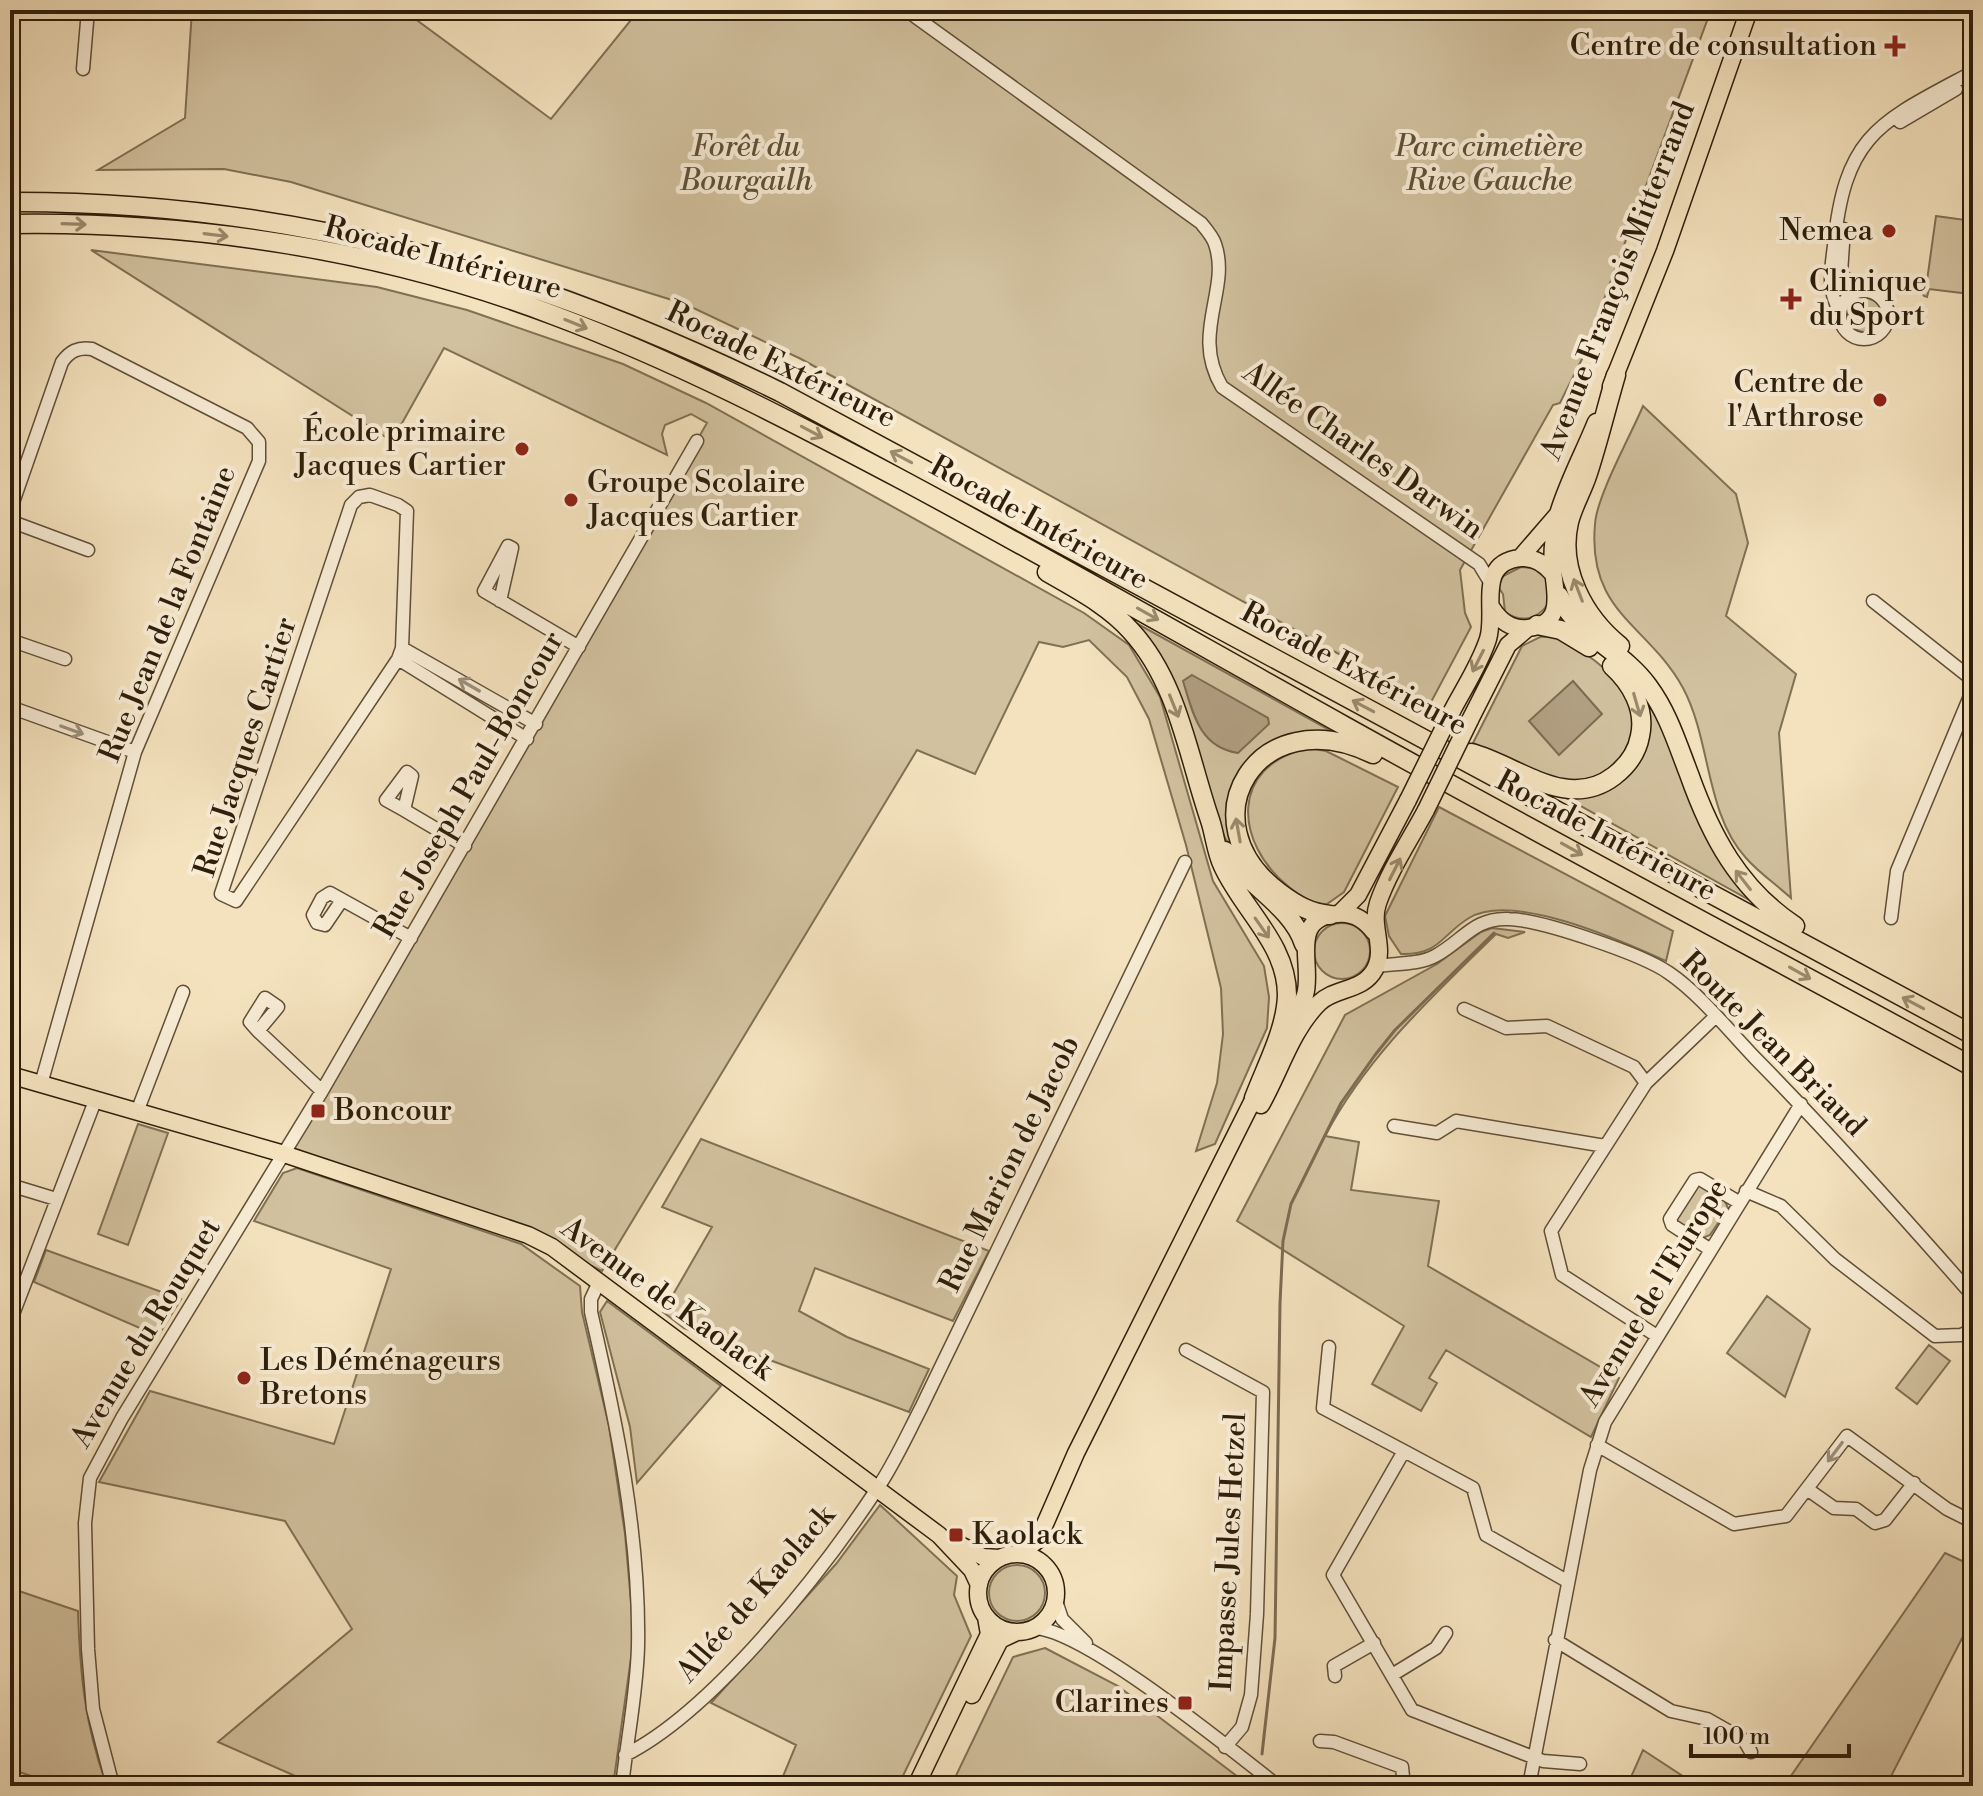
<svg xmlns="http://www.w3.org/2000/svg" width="1983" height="1796" font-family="'Libre Bodoni',serif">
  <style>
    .green { fill: #d2c19f; stroke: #807054; stroke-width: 2 }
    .water { fill: #b19f81; stroke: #7d6b51; stroke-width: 2 }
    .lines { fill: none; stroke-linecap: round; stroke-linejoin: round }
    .stream { stroke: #7d6b51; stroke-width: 3 }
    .minor-casing { stroke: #604f37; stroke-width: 15 }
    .major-casing { stroke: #2e1e0a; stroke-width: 19 }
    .highway-casing { stroke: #2e1e0a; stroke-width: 21 }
    .minor { stroke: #f8ecd5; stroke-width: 12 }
    .major { stroke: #f4e2be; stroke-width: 16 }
    .highway { stroke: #f4e2be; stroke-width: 18 }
    .major-bridge-casing { stroke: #2e1e0a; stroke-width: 19; stroke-linecap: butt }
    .major-bridge { stroke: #f4e2be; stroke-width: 16 }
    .oneway { stroke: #9b8a6d }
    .oneway2 { stroke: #9d8f7a }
    .poi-dot { fill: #8f2418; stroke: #f8ecd5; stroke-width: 3 }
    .labels { text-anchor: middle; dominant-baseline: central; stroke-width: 8; stroke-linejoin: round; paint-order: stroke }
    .poi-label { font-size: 30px; fill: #2e1e0a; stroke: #f8ecd5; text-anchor: end }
    .park-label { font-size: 30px; font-style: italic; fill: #5f4f37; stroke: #f8ecd5 }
    .street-label { font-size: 30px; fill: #2e1e0a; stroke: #f8ecd5 }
  </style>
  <rect width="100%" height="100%" fill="#f4e2be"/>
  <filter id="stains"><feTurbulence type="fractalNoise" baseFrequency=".0025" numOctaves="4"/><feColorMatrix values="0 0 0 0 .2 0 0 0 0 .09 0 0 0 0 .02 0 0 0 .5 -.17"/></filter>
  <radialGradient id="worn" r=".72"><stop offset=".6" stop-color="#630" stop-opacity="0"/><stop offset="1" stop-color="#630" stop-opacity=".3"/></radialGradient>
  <path class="green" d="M192,10H403L551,119L639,10H1711L1582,359L1560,403L1553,405L1460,570L1465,613L1471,627L1430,704L801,359L685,304L291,182L224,169L98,170L185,118Z
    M1936,216L1973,221V301L1970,294L1929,289L1927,297L1924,296L1918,287L1926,288Z
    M91,250L377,287L467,310L623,364L706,403L1084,613L1129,645L1160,697L1213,881L1264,966L1269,997L1267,1028L1215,1144L1196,1151L1217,1083L1223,1034L1221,988L1186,845L1149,719L1127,677L1089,640L1063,647L1039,642L975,774L917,750L602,1271L552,1247L284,1154L707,423L691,414L665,425L662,434L667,455L444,348L392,441Z
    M1848 315a17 17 0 1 1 34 0a17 17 0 1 1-34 0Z
    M1643,406L1736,494L1748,543L1726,616L1796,674L1779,733L1791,898C1777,885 1759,873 1746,858C1705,813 1711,740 1683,688C1648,624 1587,613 1595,524C1597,495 1631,435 1643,406Z
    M1521,567L1533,568L1548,580V604C1537,620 1521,623 1505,612L1503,594L1498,587L1503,576Z
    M1136,623L1335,733C1287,728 1268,740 1239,777L1244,869L1225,838Z
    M1552,636C1597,654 1659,704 1622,755C1613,768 1600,779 1583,782C1546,788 1505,758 1473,743L1522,646L1540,637Z
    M1639,683L1753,902L1563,796L1634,766Z
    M1308,748L1326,751L1398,787L1344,892L1327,904C1313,905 1300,896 1289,887C1234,843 1229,766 1308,748Z
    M1439,807L1673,931L1666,961C1624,942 1513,891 1469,918C1441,935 1440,955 1401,954L1389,936L1385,916Z
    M1314 951a28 28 0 1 1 56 0a28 28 0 1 1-56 0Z
    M1492,928L1525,932L1508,938L1496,934C1432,997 1368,1055 1325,1136L1359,1142L1351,1190L1439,1201L1428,1266L1619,1378L1591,1437L1446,1350L1429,1378L1437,1383L1421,1411L1372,1384L1404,1326L1237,1221L1345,1015L1437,964L1481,932Z
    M138,1124L168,1133L128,1245L98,1234Z
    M701,1139L989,1251L953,1321L815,1268L799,1311L847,1337L929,1369L909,1412L684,1328L663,1312L712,1227L662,1207Z
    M297,1168L521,1244L580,1286L582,1312L609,1426L625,1534L634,1637L613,1786H318L218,1742L352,1629L285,1521L99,1482L150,1391L334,1444L391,1269L254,1221L283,1173Z
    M1701,1184L1724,1199L1728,1208L1710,1235L1703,1238L1676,1222L1675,1218L1697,1185Z
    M46,1250L181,1299L158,1336L34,1282Z
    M1767,1296L1810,1329L1785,1397L1727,1353Z
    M607,1301L721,1386L637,1483L630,1427L600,1312Z
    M1929,1345L1950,1361L1917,1404L1896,1388Z
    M880,1505L957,1576L954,1595L971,1636L898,1786H779L796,1745L711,1703L836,1564Z
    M1945,1553L1973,1566V1617L1886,1786H1784Z
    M989 1593a28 28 0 1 1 56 0a28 28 0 1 1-56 0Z
    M10,1588L78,1611C80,1675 85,1726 107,1786H62L10,1769Z
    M1045,1648L1118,1686L1250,1786H951L1013,1657Z
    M1643,1750L1698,1786H1627Z"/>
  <path class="water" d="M1192,675L1268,718L1269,724L1238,753C1199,747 1193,713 1183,681Z
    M1573,681L1602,714L1559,755L1529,721Z"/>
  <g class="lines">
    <path class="stream" d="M1262,1754L1275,1638L1280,1303L1283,1241L1291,1204L1341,1103L1375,1055L1395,1030L1494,933"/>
    <defs>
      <path id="minor" d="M906,10L1201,223C1206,229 1213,237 1215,244C1231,290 1190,333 1222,387L1479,564L1490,582
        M83,69L88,10
        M1900,122L1956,89
        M1844,229L1841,273L1857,292
        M1840 315a24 24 0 1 1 48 0a24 24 0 1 1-48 0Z
        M1840,311C1827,292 1831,268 1834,246C1845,133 1880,122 1973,72
        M370,495L398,505L407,511L402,648L398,659L236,901L221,894L351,505L359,497Z
        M10,511L62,362C70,351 78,347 92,349L247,428L259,442V461L135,752L41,1084
        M10,521L88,550
        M500,601L512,548L508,546L484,591L579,647
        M1873,601L1973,680
        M10,640L65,659
        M402,648L536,724
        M398,659L527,739
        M10,707L135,752
        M404,810L386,800L407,772L412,776L404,810L465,846
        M342,900L325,925L317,923L313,915L322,898L330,893L411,938
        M1891,918L1897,871L1973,689
        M1376,966C1395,963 1418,965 1435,956C1463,941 1474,917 1509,919C1541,920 1642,954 1669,973C1701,995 1728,1030 1755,1058C1831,1135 1902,1215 1973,1296
        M1464,1009L1506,1028L1547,1026L1634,1067L1646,1083
        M258,1031L278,1007L265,998L250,1022L258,1031L322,1091
        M137,1112L183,992
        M1394,1126L1437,1133L1456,1121L1605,1146
        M10,1185L56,1199
        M1746,1191L1781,1206L1835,1259L1935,1336L1961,1335L1973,1330
        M1711,1250L1672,1225L1670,1219L1695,1180L1700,1179L1740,1203
        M599,1282L591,1299V1312C616,1420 640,1534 638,1646C637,1692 627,1740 622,1786
        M10,1322L95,1101
        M1657,1336L1562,1275L1551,1231L1646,1083L1715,1017
        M1329,1347L1323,1408L1404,1451
        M1186,1350L1263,1392L1257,1614L1251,1695L1242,1727L1225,1747
        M1597,1445L1734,1524L1786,1516L1847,1436L1947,1509L1973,1522
        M1807,1489L1834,1508L1856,1509L1875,1523L1885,1520L1914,1483
        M1567,1581L1486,1535L1473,1488L1404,1451L1333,1575L1412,1710L1543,1761L1580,1764
        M1056,1601L1062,1619L1086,1643
        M1036,1628C1089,1633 1230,1749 1278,1786
        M1555,1640L1671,1711L1707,1719L1744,1740L1751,1752
        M1392,1675L1436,1648L1446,1633
        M1335,1676L1334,1666L1374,1643
        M1320,1741L1334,1742L1402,1767L1404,1786
        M625,1755C713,1711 822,1572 877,1489C894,1464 907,1435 921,1408L1185,862
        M1966,1782L1967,1786
        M113,1786L93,1709L88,1649L85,1523L90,1478L122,1418L322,1091L697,441
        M1529,1786L1590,1470L1605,1422L1801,1104"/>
      <path id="major" d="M1611,386L1665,251L1749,10
        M1520,558L1558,514
        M1492,608C1500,621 1512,630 1528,628C1565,624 1555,593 1553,570C1551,552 1554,532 1558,514C1567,483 1584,452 1596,422
        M1452,711C1464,688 1480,664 1488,639C1497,611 1475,562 1521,558C1535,557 1545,564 1553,574
        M1470,720L1508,645L1528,628
        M1340,913L1358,895L1408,800
        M1283,1040C1290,1026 1300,1011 1305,995C1314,967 1288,918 1337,914C1353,912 1365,920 1374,932
        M10,1075L284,1154L528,1235L552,1247L939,1535L972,1570L979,1585
        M1261,1105C1280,1072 1291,1031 1319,1003C1335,987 1363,992 1375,969C1386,948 1370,926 1378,903C1389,871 1410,840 1426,810
        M949,1539L983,1557L999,1558
        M1021,1553L1038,1540L1076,1453L1260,1086
        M978 1593a39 39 0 1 1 78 0a39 39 0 1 1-78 0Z
        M972,1695L1000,1640L1017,1632
        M916,1786L989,1634L986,1617"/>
      <path id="highway" d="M10,202C290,201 530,269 780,392L1973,1035
        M10,224C193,221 382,250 553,315C676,361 791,421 906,482C1053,561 1198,644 1343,725C1551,841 1763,953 1973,1067
        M1616,375C1606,409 1598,443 1587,476C1582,491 1573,506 1569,522C1558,569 1584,617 1620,646
        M1047,572C1076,589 1108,605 1131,631C1178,682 1188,756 1210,820C1215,835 1216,852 1223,866C1243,910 1287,944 1287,995C1286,1030 1266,1066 1254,1098
        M1559,596C1579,637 1622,650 1648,686C1668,713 1677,743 1689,774C1711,836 1739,889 1795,926
        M1537,625L1561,630L1589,647
        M1471,753C1517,765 1567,812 1614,776C1627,766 1637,753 1640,736C1646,709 1631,683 1612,666
        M1225,851C1246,885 1292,906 1304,944
        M1330,915C1310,913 1296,905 1280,893C1183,821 1258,698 1373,754"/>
    </defs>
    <use href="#minor" class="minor-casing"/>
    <use href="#major" class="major-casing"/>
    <use href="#highway" class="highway-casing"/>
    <use href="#minor" class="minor"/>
    <use href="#major" class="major"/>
    <use href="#highway" class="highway"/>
    <defs>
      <path id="major-bridge" d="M1408,800L1452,711
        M1426,810L1470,720"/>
    </defs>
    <use href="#major-bridge" class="major-bridge-casing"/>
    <use href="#major-bridge" class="major-bridge"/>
  </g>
  <defs><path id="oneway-shaft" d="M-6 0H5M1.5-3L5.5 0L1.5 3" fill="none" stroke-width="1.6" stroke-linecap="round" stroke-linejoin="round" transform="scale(2)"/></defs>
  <g class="oneway">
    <use href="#oneway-shaft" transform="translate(74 224) rotate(2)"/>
    <use href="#oneway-shaft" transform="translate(216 235) rotate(7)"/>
    <use href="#oneway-shaft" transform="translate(576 324) rotate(22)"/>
    <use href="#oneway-shaft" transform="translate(812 432) rotate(28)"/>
    <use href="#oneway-shaft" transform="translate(901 457) rotate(-152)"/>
    <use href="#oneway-shaft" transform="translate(1578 590) rotate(-111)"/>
    <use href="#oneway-shaft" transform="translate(1148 614) rotate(29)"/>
    <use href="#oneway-shaft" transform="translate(1478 661) rotate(117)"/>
    <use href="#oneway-shaft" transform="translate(1637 705) rotate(74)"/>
    <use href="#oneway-shaft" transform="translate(1174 706) rotate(68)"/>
    <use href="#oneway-shaft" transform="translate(1363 706) rotate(-152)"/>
    <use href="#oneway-shaft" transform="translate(1238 830) rotate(-100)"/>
    <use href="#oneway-shaft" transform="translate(1572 849) rotate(29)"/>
    <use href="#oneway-shaft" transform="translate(1395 869) rotate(-63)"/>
    <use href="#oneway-shaft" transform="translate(1743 880) rotate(-128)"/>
    <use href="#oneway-shaft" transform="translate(1262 928) rotate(55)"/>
    <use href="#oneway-shaft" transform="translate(1800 973) rotate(29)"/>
    <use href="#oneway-shaft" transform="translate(1913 1003) rotate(-152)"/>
  </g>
  <g class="oneway2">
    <use href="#oneway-shaft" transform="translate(469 685) rotate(-150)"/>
    <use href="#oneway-shaft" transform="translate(72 730) rotate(20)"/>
    <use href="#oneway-shaft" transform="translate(1835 1452) rotate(127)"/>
  </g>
  <g class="poi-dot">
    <path d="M1891 34h8v8h8v8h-8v8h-8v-8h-8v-8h8z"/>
    <circle cx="1889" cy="231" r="8"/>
    <path d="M1787 287h8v8h8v8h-8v8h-8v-8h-8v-8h8z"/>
    <circle cx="1880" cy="400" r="8"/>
    <circle cx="522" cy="449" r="8"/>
    <circle cx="571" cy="500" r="8"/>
    <rect x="310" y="1103" width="16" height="16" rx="4"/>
    <circle cx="244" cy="1378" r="8"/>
    <rect x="948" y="1527" width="16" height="16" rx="4"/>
    <rect x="1177" y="1695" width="16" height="16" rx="4"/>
  </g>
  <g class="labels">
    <g class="poi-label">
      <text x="1877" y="46">Centre de consultation</text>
      <text x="1873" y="231">Nemea</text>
      <text x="1809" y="282" text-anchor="start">Clinique<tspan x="1809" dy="34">du Sport</tspan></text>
      <text x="1864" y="383">Centre de<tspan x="1864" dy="34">l'Arthrose</tspan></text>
      <text x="506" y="432">École primaire<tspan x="506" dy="34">Jacques Cartier</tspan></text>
      <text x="587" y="483" text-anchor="start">Groupe Scolaire<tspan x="587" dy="34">Jacques Cartier</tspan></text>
      <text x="334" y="1111" text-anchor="start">Boncour</text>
      <text x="260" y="1361" text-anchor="start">Les Déménageurs<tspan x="260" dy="34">Bretons</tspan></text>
      <text x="972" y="1535" text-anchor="start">Kaolack</text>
      <text x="1169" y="1703">Clarines</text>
    </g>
    <g class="park-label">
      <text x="746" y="147">Forêt du<tspan x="746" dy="34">Bourgailh</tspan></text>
      <text x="1489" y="147">Parc cimetière<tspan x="1489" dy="34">Rive Gauche</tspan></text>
    </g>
    <g class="street-label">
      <text transform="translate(443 258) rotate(15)">Rocade Intérieure</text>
      <text transform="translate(1618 281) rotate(-69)">Avenue François Mitterrand</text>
      <text transform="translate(781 365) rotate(26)">Rocade Extérieure</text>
      <text transform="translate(1363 451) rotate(35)">Allée Charles Darwin</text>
      <text transform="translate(1039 523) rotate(29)">Rocade Intérieure</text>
      <text transform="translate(168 614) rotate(-68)">Rue Jean de la Fontaine</text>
      <text transform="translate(1354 669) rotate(28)">Rocade Extérieure</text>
      <text transform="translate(246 747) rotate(-72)">Rue Jacques Cartier</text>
      <text transform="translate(469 785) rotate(-60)">Rue Joseph Paul-Boncour</text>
      <text transform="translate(1606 836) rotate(28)">Rocade Intérieure</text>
      <text transform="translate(1773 1044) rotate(45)">Route Jean Briaud</text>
      <text transform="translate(1010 1164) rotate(-64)">Rue Marion de Jacob</text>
      <text transform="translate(1654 1293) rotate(-59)">Avenue de l'Europe</text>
      <text transform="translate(667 1299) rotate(36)">Avenue de Kaolack</text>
      <text transform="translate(146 1333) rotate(-59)">Avenue du Rouquet</text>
      <text transform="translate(1229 1552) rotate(-87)">Impasse Jules Hetzel</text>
      <text transform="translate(756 1594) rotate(-49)">Allée de Kaolack</text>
    </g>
  </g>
  <rect width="1983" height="1796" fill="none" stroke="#f4e2be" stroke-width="40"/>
  <rect x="12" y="12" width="1959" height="1772" fill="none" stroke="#2e1e0a" stroke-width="4"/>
  <rect x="20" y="20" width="1943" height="1756" fill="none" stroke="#2e1e0a" stroke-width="2"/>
  <path d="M1691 1744v12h158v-12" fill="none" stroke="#2e1e0a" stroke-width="4"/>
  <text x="1703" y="1744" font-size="24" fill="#2e1e0a" stroke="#f8ecd5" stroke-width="6" paint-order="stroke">100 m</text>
  <rect width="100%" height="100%" filter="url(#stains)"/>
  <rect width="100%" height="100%" fill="url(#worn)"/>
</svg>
